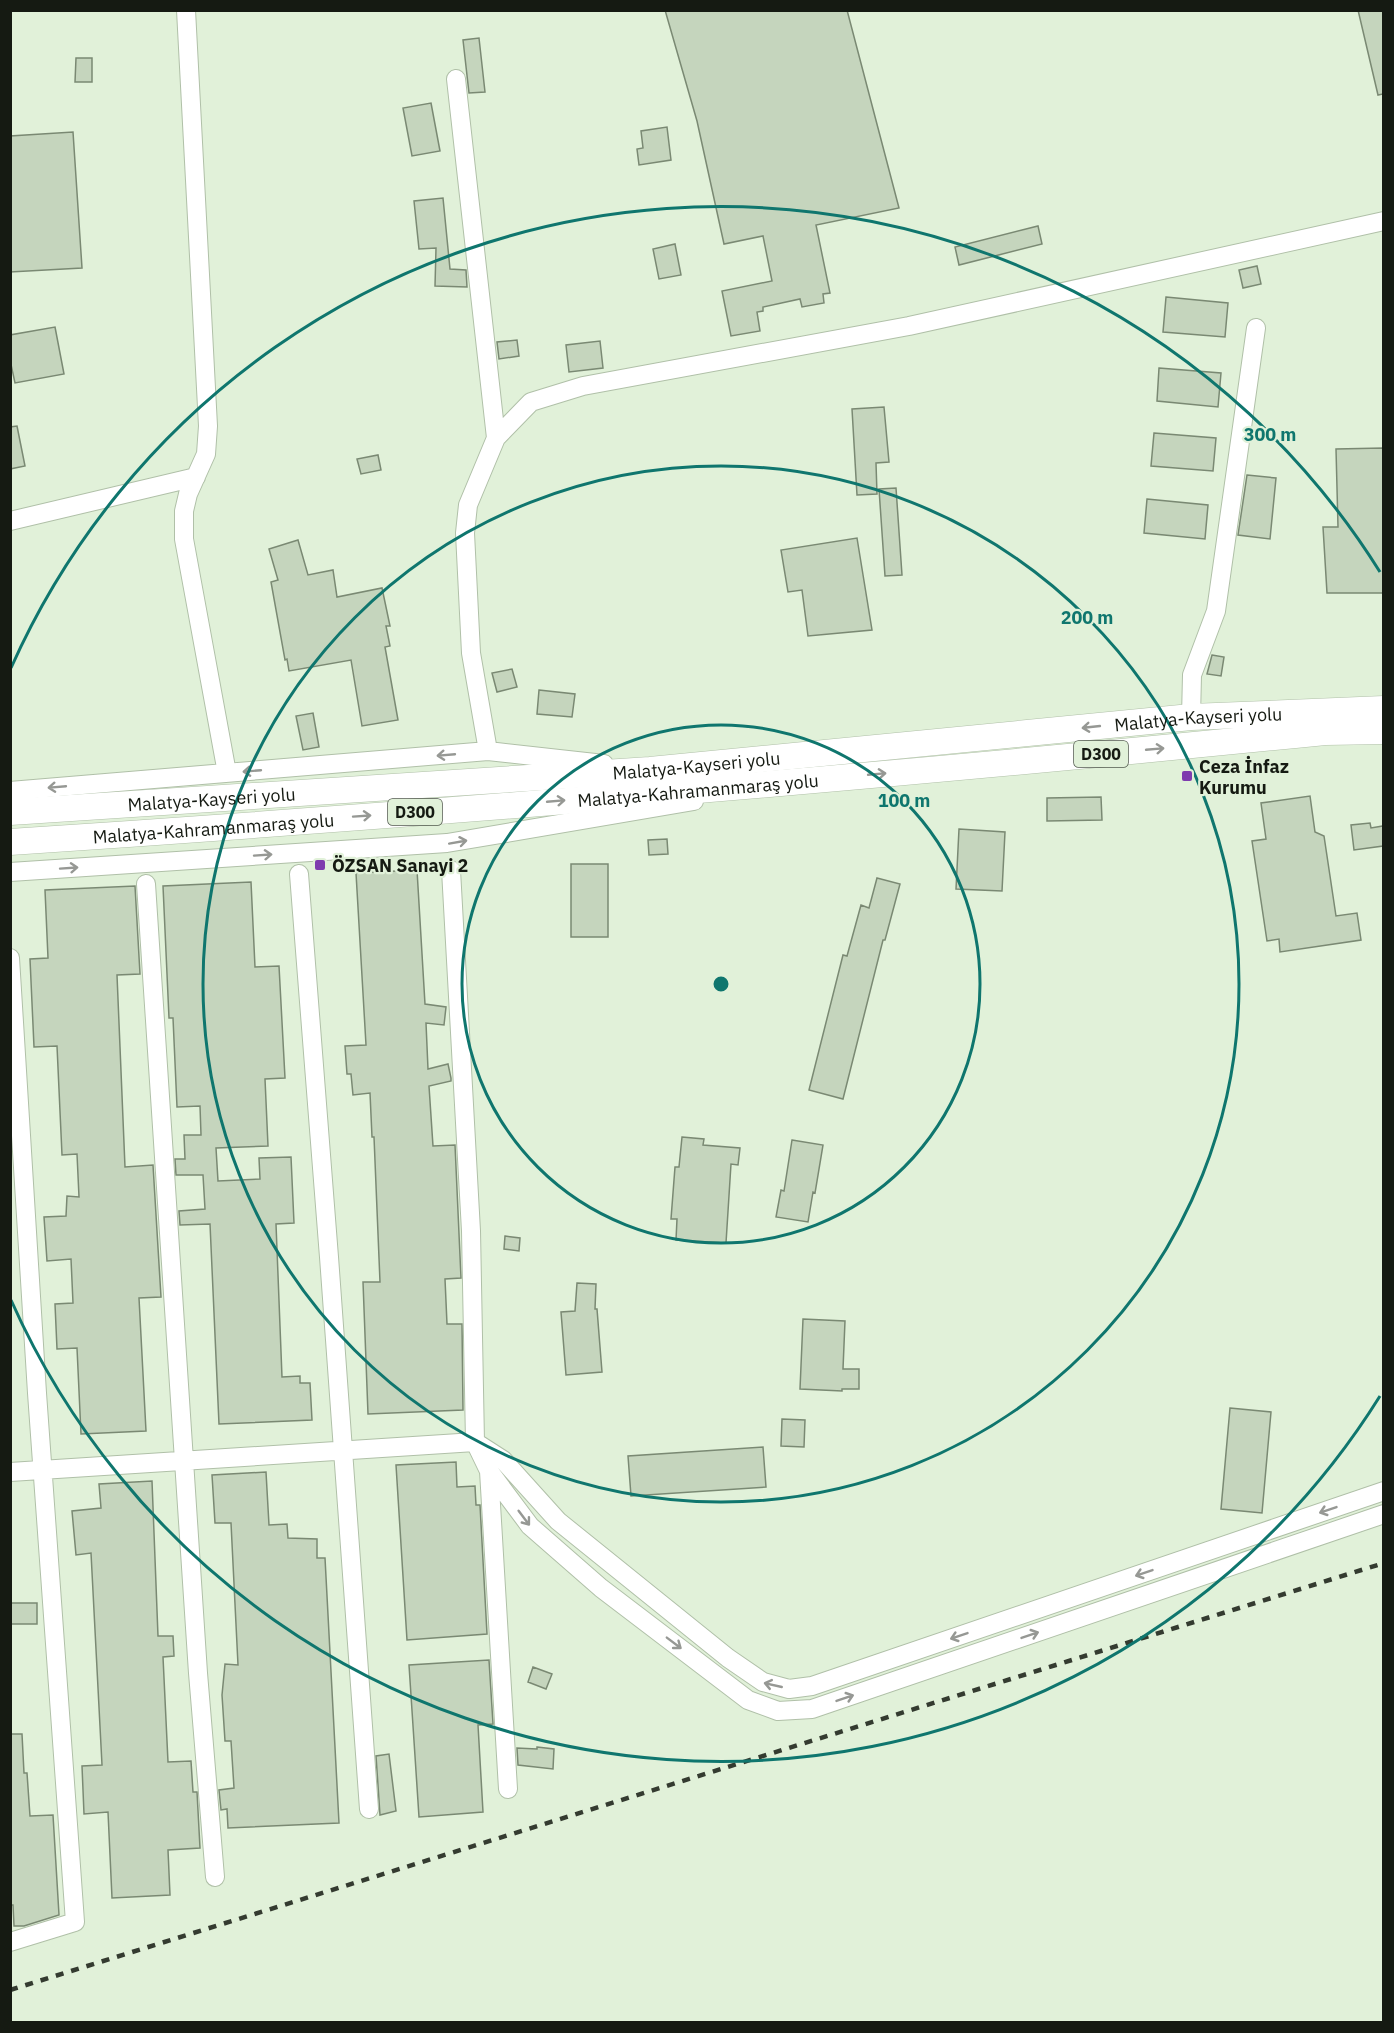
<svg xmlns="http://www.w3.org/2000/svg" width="1394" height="2033" font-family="'IBM Plex Sans',sans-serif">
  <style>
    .building { fill: #c5d5bd; stroke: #7a8973; stroke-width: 1.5 }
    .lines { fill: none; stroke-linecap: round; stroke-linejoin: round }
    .minor-casing { stroke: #b0c0a8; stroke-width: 20 }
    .highway-casing { stroke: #b0c0a8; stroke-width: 27 }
    .minor { stroke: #fff; stroke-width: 18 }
    .highway { stroke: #fff; stroke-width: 26 }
    .rail { stroke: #343b30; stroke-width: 4.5; stroke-dasharray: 8 8; stroke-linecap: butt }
    .oneway { stroke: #969894 }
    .ring { fill: none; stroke: #0f766e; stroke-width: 3 }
    .poi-dot { fill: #7e3bae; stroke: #e1f1d9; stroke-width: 2 }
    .labels { text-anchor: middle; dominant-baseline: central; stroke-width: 4.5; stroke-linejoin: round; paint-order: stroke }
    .shield { fill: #e1f1d9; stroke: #525a4e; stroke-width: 1.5 }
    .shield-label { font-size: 16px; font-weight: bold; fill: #151a12 }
    .street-label { font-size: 18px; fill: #151a12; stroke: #e1f1d9 }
    .poi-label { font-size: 18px; font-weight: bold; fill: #151a12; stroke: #e1f1d9; text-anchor: start }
    .centre { fill: #0f766e; stroke: #e1f1d9; stroke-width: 3 }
    .ring-label { font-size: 18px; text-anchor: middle; font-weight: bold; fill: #0f766e; stroke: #e1f1d9; stroke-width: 4.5; stroke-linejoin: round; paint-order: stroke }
  </style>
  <rect width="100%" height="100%" fill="#e1f1d9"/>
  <path class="building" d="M665,10H847L899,208L816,225L830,293L823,294L824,303L802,307L800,299L763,307V311L757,312L760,331L731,336L722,291L772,281L763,236L724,244L697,121Z
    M1358,10H1383V94L1378,95Z
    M479,38L485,92L469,93L463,40Z
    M76,58H92V82H75Z
    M431,103L440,151L412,156L403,108Z
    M667,127L671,160L639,165L637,149L643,148L641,131Z
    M73,132L82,268L10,272V136Z
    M443,198L450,269L466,270L467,287L435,286L436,248L419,249L414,201Z
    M1038,226L1042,244L959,265L955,247Z
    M675,244L681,275L659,279L653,249Z
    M1257,266L1261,284L1243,288L1239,270Z
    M1166,297L1228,303L1225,337L1163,332Z
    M55,327L64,374L15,383L10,360V335Z
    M517,340L519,356L499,359L497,342Z
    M600,341L603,368L569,372L566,345Z
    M1159,368L1221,373L1218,407L1157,401Z
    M884,407L889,462L876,463L877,494L857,495L852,409Z
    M17,426L25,466L10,469V427Z
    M1154,433L1216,438L1213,471L1151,466Z
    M1383,448V593H1327L1323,527H1338L1336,449Z
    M378,455L381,470L361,474L357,459Z
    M1247,475L1276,478L1270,539L1238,535Z
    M896,488L902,575L885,576L879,489Z
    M1147,499L1208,505L1205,539L1144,533Z
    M857,538L872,630L808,636L802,590L788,592L781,550Z
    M298,540L308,575L333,570L337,597L382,588L390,626H386L390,646L385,647L398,720L362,726L351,660L289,671L287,659L285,660L271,582L278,580L269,549Z
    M1212,655L1224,657L1221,676L1207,674Z
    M512,669L517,687L497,692L492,673Z
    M539,690L575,694L572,717L537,714Z
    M313,713L319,747L303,750L296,716Z
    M1310,796L1315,832L1324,836L1336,916L1357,913L1361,940L1280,952L1279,939L1267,941L1252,841L1266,839L1261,803Z
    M1101,797L1102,820L1047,821V798Z
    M1370,823L1371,828L1383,826V846L1354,850L1351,825Z
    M959,829L1005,832L1002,891L956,889Z
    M667,839L668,854L649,855L648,840Z
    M571,864H608V937H571Z
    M417,870L425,1004L446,1007L444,1025L426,1023L428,1069L448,1064L451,1078V1081L429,1086L433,1146L455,1145L461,1278L445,1279L447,1324H462L463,1410L368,1414L363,1282H380L374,1137H372L370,1093L353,1095L351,1074H347L345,1046L366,1045L356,873Z
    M877,878L900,884L885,940H883L843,1099L809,1090L843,955L847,956L861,905L869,908Z
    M251,882L255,967L279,966L285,1078L265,1079L268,1146L216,1148L218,1181L260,1179L259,1158L291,1157L294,1223L276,1224L282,1377L300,1376V1383H310L312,1420L219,1424L210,1224L180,1225L179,1211L205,1209L203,1175H176L175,1159H185L184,1135H201L200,1106L177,1107L173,1018H169L163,886Z
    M135,886L140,974L117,975L125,1167L153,1165L161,1297L139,1298L146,1431L81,1434L77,1348L57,1349L55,1304L73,1303L71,1259L47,1261L44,1217L66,1216L67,1196L79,1197L77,1154L62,1155L57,1046L34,1047L30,959L48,958L45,890Z
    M682,1137L704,1139L703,1145L740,1148L738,1165L731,1164L726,1243L676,1240L677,1219H671L675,1167H679Z
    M792,1140L823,1145L815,1193L813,1192L808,1222L776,1217L781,1190L784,1191Z
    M505,1236L520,1238L519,1251L504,1249Z
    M577,1283L596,1284L595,1309H597L602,1372L566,1375L561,1312L575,1311Z
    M803,1319L845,1321L843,1369H859V1389H842V1391L800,1389Z
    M1230,1408L1271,1412L1262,1513L1221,1509Z
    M782,1419L805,1420L804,1447L781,1446Z
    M763,1447L766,1487L631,1496L628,1456Z
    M456,1462L457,1487L475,1486L476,1505H480L487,1634L407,1640L396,1465Z
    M266,1472L269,1525L287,1524L288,1538L317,1539V1558H325L339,1823L228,1828L227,1809L221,1810L219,1790L234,1788L231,1741H225L222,1695L225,1664L238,1665L231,1523H215L212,1475Z
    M152,1481L158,1636H173L174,1656L163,1657L168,1762L191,1761L193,1792H197L200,1848L168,1850L170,1895L112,1898L108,1812L84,1814L82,1766L102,1765L91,1553L76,1555L72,1511L101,1508L99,1484Z
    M10,1603H37V1624H10Z
    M489,1660L493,1724L478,1725L483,1812L419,1817L409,1665Z
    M533,1667L552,1674L546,1689L528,1682Z
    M10,1734H22L24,1773H27L30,1816L53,1815L59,1915L24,1926H14L13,1905H10Z
    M537,1747L554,1749L553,1769L518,1765L517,1748L537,1749Z
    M389,1754L396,1811L380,1815L376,1756Z"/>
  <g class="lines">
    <defs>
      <path id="minor" d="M186,10L208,426L206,454L188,494L184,511V539L227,773
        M456,79L496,438
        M10,521L196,477
        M1191,717L1192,675L1216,611L1256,328
        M488,751L471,653L465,533L468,505L496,438L531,402L583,386L909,326L1384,221
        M10,791L488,751L604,764
        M451,870L471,1231L475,1442L489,1471L508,1789
        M10,872L447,843L694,801
        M299,874L329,1257L369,1809
        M146,884L198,1673L215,1877
        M10,958L37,1393L75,1922L10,1942
        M489,1471L530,1526L601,1588L748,1700L778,1711L812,1709L1384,1514
        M10,1472L475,1442L503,1460L558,1521L728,1658L763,1682L789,1689L812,1686L1384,1491"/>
      <g id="highway">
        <path id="s1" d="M10,812L650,770L1191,717L1384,709"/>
        <path id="s2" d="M10,842C449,813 888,776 1325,732L1384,731"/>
      </g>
    </defs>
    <use href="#minor" class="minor-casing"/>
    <use href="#highway" class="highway-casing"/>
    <use href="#minor" class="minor"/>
    <use href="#highway" class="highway"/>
    <path class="rail" d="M10,1990L1384,1563"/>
  </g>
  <defs><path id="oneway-shaft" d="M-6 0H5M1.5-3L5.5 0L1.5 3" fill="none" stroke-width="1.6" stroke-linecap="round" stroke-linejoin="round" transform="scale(1.5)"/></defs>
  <g class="oneway">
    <use href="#oneway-shaft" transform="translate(1091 727) rotate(174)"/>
    <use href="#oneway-shaft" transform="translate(1155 749) rotate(-5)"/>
    <use href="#oneway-shaft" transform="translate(446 755) rotate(175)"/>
    <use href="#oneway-shaft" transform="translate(252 771) rotate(175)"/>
    <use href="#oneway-shaft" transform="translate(877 774) rotate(-5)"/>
    <use href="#oneway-shaft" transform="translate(57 787) rotate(175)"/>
    <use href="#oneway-shaft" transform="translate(556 801) rotate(-5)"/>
    <use href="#oneway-shaft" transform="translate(362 816) rotate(-4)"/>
    <use href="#oneway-shaft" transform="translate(458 842) rotate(-10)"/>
    <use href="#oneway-shaft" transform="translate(263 855) rotate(-4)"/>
    <use href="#oneway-shaft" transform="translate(69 868) rotate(-4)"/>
    <use href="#oneway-shaft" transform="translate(1328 1510) rotate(161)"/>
    <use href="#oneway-shaft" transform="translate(524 1518) rotate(53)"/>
    <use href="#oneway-shaft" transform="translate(1144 1573) rotate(161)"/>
    <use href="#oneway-shaft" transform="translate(1030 1635) rotate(-19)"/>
    <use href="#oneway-shaft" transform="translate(959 1636) rotate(161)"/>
    <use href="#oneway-shaft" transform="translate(674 1643) rotate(37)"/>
    <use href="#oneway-shaft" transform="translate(773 1685) rotate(-167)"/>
    <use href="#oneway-shaft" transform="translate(845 1698) rotate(-19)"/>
  </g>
  <g class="ring">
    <circle cx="721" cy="984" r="259"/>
    <circle cx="721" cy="984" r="518"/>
    <path d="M1380 1396A777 777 0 0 1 11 1300M11 668A777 777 0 0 1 1380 572"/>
  </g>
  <g class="poi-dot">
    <rect x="1181" y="770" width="12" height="12" rx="3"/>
    <rect x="314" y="859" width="12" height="12" rx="3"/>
  </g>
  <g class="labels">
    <g class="shield">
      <rect x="1074" y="741" width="54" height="26" rx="4.5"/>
      <rect x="388" y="799" width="54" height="26" rx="4.5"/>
    </g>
    <g class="shield-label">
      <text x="1101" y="754">D300</text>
      <text x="415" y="812">D300</text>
    </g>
    <g class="street-label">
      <text stroke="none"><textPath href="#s1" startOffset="1192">Malatya-Kayseri yolu</textPath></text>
      <text stroke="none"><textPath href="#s1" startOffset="688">Malatya-Kayseri yolu</textPath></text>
      <text stroke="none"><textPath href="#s2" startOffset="690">Malatya-Kahramanmaraş yolu</textPath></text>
      <text stroke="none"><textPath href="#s1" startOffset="202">Malatya-Kayseri yolu</textPath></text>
      <text stroke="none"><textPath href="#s2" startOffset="204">Malatya-Kahramanmaraş yolu</textPath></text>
    </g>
    <g class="poi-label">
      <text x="1199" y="766">Ceza İnfaz<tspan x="1199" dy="21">Kurumu</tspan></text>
      <text x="332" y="865">ÖZSAN Sanayi 2</text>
    </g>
  </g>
  <circle cx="721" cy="984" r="9" class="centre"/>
  <g class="ring-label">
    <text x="1270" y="441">300 m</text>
    <text x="1087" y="624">200 m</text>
    <text x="904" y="807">100 m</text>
  </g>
  <rect width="1394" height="2033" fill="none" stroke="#151a12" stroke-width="24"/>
</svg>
